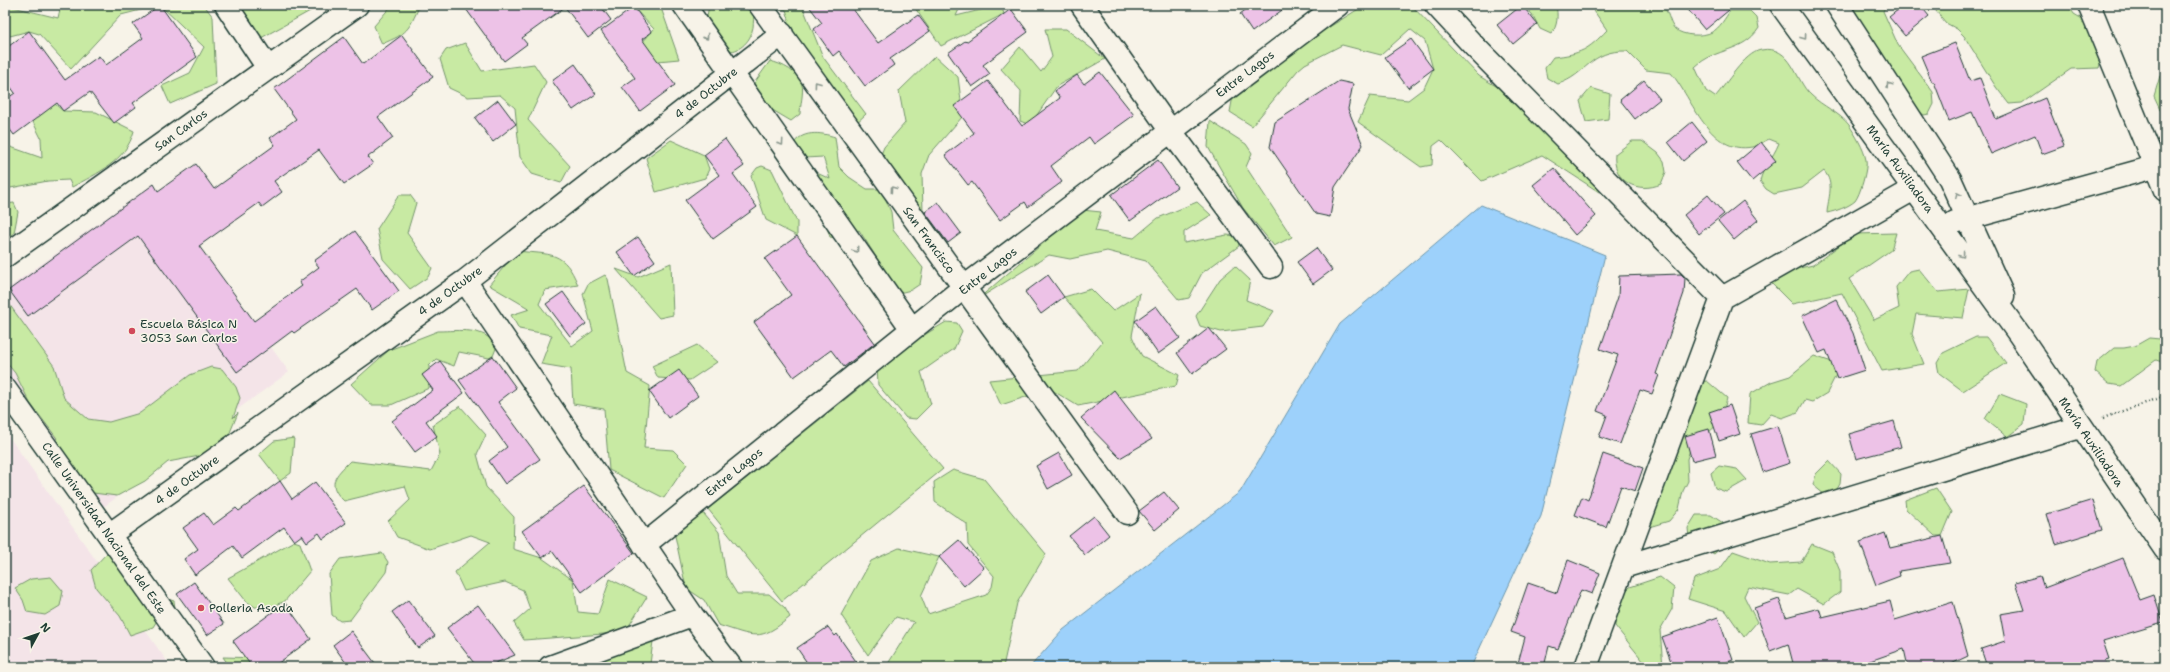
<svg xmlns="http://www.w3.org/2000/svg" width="2170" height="672" font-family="'Shantell Sans',sans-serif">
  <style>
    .built { fill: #f4e4e8 }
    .green { fill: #c8eaa3; stroke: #74946c }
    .water { fill: #9dd1fb; stroke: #6b96ab }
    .building { fill: #edc2e7; stroke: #1f3d34 }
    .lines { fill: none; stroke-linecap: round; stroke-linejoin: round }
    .minor-casing { stroke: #1f3d34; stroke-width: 25 }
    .path { stroke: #1f3d34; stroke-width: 2.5; stroke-dasharray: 1 3; stroke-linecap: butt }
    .minor { stroke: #f7f3e8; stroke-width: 22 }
    .oneway { stroke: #8b988e }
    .poi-dot { fill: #d1495b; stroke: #f7f3e8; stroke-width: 1.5 }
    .labels { text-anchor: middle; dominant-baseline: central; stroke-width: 3; stroke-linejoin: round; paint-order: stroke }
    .street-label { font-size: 12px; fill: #1f3d34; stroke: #f7f3e8 }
    .poi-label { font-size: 12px; fill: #1f3d34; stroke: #f7f3e8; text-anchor: start }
  </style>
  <rect width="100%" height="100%" fill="#f7f3e8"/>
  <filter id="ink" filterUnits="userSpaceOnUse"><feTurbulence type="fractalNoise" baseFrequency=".025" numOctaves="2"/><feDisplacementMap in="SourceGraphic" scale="8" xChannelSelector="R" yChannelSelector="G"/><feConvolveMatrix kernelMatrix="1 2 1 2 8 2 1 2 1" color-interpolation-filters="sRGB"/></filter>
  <g filter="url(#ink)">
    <path class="built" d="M153,184L289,372L102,508L5,374V290Z
      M5,431L171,667H5Z"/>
    <path class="green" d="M5,5L58,18L61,5H204L213,17L216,84L170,104L162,86L190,73L204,47L160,5L121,15L71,69L39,34L29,31L10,36L5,30Z
      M238,5H321L261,38Z
      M392,5H420C408,31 408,33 382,44L374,26Z
      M631,5H660L679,59L658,61L629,58L654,29Z
      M709,5C725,5 743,3 754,15C753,21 754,26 752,31C750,43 733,58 722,47C716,40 711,30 706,22Z
      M765,5H802L823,57L866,114L853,126L777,44L789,19L786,10Z
      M913,5H961L956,16L1001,5L1004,14L941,46Z
      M1365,5H1411L1479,76L1562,125L1605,168L1599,192L1542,155L1482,181L1441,140L1433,146L1432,165L1421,167L1358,122L1370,96L1408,100L1424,88L1433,69L1425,41L1410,29L1381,55L1342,45L1305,64L1298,70L1252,126L1230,112L1235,85Z
      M1522,5H1556C1558,15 1558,26 1551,34L1540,29L1532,14Z
      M1590,5H1661C1670,11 1668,22 1675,29C1683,36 1703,37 1712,32C1720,28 1725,18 1730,11H1750L1757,18L1759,28C1743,53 1716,47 1695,67L1706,91L1715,97C1726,85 1744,53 1761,50C1792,44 1795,81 1811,95C1822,106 1840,113 1849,125C1855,134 1864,149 1866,160C1868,168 1860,195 1855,201C1848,207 1836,211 1827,213C1828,197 1835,184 1824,171L1802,188L1774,194L1766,189L1760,181C1763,167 1773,158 1779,143L1769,139C1764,141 1758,146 1752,147C1709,155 1693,99 1671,73L1646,70L1627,51C1589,50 1587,75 1558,84L1547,78L1545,68L1553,57C1581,54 1588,50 1607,30Z
      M1843,5H1887L1883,11L1898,45L1933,92L1934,104L1929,114L1924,115L1914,108Z
      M1931,5H2068L2074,14L2091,24L2105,41L2099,68L2071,69L2022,103L2009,104L1996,87L1964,36L1957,29L1946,23Z
      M1045,29H1066L1105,59L1057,86L1030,125L1020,121L1021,91L1001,69L1020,47L1041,72L1052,57Z
      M465,43L482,71L534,64L546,82L528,120L570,166L561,183L532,174L520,157L515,108L500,95L468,97L449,88L440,59L446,50Z
      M935,56L958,77L963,116L929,155L922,174L923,213L882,190L891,212L893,230L923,268L920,284L911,290L899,293L859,230L845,240L830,237L818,200L817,173L830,179L823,157L805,158L792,146C801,130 820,132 835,137L839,167L849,177L867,189H881L876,167L884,147L905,123L899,91Z
      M770,61C782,64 799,72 802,85C804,91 800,107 800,114L791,121L764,105L750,89Z
      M2165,73V113L2161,111L2154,96L2160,76Z
      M31,83L63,111L96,112L134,131C126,161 98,173 72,187L69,180L48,181L5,189V145L42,158L41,138L17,90Z
      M1591,88L1610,94L1608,119L1586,122L1580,101Z
      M1210,121L1246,144L1252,153L1246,167L1292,237L1274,246L1243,208L1208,147Z
      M671,140L704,155L709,169L705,178L656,192L646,158Z
      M1632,141H1642L1658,153L1664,161L1666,172L1661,184C1638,194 1612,182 1615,154Z
      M762,166L772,170L797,222V236L766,220L751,176L757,168Z
      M399,195H410L416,203L407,233L432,268L428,277L410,289L383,259L377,229Z
      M1197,202L1211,215L1184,232V243L1227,235L1237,236L1239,246L1202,273L1189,298L1179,300L1146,261L1107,251L1070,259L1049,255L978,299L1082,210L1101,212L1095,231L1134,238L1158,218Z
      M14,203L18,212L14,233L5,239V204Z
      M1896,233L1891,250L1849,279L1874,320L1899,308L1896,287L1909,271L1919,269L1938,292L1969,289L1963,318L1916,314L1912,334L1924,364L1882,371L1842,293L1792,304L1764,276L1813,265L1855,234Z
      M517,251C551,255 564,250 578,285L545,290L539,304L572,346L593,331L583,294L588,284L605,275L608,279L627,373L650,386L644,448L673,450L687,464L664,498L609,470L604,409L573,404L571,369L541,364L552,335L519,329L511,315L530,309L489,285Z
      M671,263L673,315L659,318L616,269L638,277Z
      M1235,266L1250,280L1246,300L1274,311L1263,327L1221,332L1200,326L1196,316L1220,279Z
      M1091,289L1113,311L1140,293L1132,336L1137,347L1142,356L1179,375L1176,386L1078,406L1050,389L1001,405L989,380L1078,371L1102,342L1064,297Z
      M5,302L9,304L54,366L64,398L88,419L109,422L140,413L190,375L211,367L222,369L236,387L240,398L233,418L238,413L226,442L210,454L168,462L145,481L117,496L85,492L72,476L56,437L30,403L15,373L5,361Z
      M946,322L957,323L962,331L954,349L921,372L931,404L916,419L906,418L878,385L877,365L884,359Z
      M438,331C460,331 483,326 497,346L493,356L489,358L459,352L454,366L436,359L429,366V388L391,405H371L351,384L389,350Z
      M2165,335V363L2156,360L2121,386L2109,384L2095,372L2097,362L2114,348H2124L2135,346L2149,338L2160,339Z
      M1976,337H1986L2006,363L1963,391L1939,373L1937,363L1943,353Z
      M697,345L717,362L690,380L658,378L652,366Z
      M1814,356L1841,365L1827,393L1812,402L1805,400L1798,412L1782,418L1771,414L1761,425L1748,423L1750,394L1771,382L1790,376Z
      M868,381L943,469L782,601L708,509Z
      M1707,381L1727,398C1721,423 1714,431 1692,444L1687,459L1688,481L1683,491L1679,509L1669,521L1649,527L1699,382Z
      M2000,394L2026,404L2024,424L2007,437L1985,419Z
      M460,406L486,435L477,454L486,487L514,517L513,549L542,558L573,580L578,612L598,614L610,579L647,597L627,629L617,633L524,640L514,623L530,609L523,590L505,582L464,591L455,572L490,542L471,535L430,549L397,537L388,521L410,500L405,486L344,501C326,484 335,476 350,461L431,471L440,454L433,425Z
      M294,438L291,473L280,481L259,454L274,441Z
      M1829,461L1841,474L1840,484L1834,494L1825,495L1813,485L1816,474Z
      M1719,466L1737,469L1747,480L1726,492L1715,488L1711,473Z
      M953,470L984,479L1046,554L1017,603L1003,667H886L914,622L896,617L868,655L841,615L871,561L899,548L939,557L921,596L928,614L986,595L992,587L994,576L968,545L967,524L935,502L934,482Z
      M1936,488L1952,512L1942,536H1935L1906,509L1905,500Z
      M704,514L719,532L726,576L737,594H769L785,608L790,617C759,643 754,636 718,625L704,600L686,588L674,531L685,515Z
      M1696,515H1711L1723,523L1724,545L1714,554L1689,538L1688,528Z
      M294,541L300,543L310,571L284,602L277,604L275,609L255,607L246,601L228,578Z
      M1812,544L1832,552L1840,571V592L1824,604L1797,589L1789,595L1748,587L1744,596L1757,622L1744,637L1726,611L1688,599L1694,579L1720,569L1733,551L1770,564L1801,562Z
      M107,553H114L136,589L174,601L176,615L158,619L153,627L130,635L120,616L96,588L91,570Z
      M382,553L388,562L386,572L350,620L340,621L332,615L329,574L340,559Z
      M51,577L63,591L60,606L45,615L27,612L23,600L15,588L31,579Z
      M1660,577L1674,588L1672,609L1660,630L1663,667H1648L1615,626L1616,601L1630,587Z
      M653,641L650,664L589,667L630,643Z
      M223,657L260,658L258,667H230Z"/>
    <path class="water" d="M1481,205L1605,255L1541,516L1471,667H1030L1063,630L1240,492L1340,324Z"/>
    <path class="building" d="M160,5L197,57L133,103L136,107L114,123L90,92L63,111L57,103L14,135L5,123V100L15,93L5,79V49L29,31L65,80L99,56L106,65L143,38L133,24Z
      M463,5H600L611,20L588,38L565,7L522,38L527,44L504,61Z
      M808,5H850L878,43L918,15L930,31L890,59L894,65L865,86L839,51L833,56L814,29L822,23Z
      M1252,5H1289L1252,32L1240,14Z
      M1522,5L1537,24L1513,44L1497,25Z
      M1684,5H1735L1705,30Z
      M1904,5H1920L1929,16L1905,36L1889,17Z
      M634,7L652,32L642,39L675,85L640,111L622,87L635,78L601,31Z
      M1011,9L1028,32L983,65L990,74L972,87L948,53L965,41L966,42Z
      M402,35L433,77L378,117L393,138L368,157L373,164L344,184L319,150L274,181L282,192L262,207L259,203L199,246L254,321L302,286L299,282L319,267L314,261L355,231L399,291L372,310L357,289L294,333L292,331L237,372L138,236L28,316L9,290L154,184L158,191L196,164L214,189L275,145L270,138L296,119L274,89L344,37L363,64Z
      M1411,39L1433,69L1408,88L1385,57Z
      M1955,43L1970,81L1980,78L1996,119L2045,98L2064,146L2042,154L2035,135L1991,154L1972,112L1949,121L1934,82H1932L1921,56Z
      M575,64L596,94L573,110L552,81Z
      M1100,72L1134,115L1094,144L1089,137L1051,166L1062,182L1028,207L1025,202L1000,220L972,182L968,185L945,155L974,133L954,106L988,81L1022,126L1060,98L1055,91L1077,75L1084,84Z
      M1644,80L1660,99L1635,119L1620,100Z
      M1339,81L1353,84L1348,109L1363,145L1335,187L1330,217L1316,214L1270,147L1275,122Z
      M498,100L516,124L493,142L475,118Z
      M1692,122L1707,141L1683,161L1668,142Z
      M725,139L744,166L733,174L757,207L713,239L685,200L719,175L704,155Z
      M1761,142L1776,161L1752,181L1737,162Z
      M1158,160L1177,187L1130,221L1111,195Z
      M1554,168L1596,216L1575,235L1533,185Z
      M1708,195L1724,214L1699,234L1684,215Z
      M1743,201L1758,220L1734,240L1718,221Z
      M938,202L961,233L948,243L925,212Z
      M797,236L875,343L844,367L831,350L794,377L754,322L791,295L765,259Z
      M638,237L655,261L634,276L617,252Z
      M1316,248L1332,270L1313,284L1297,262Z
      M1681,274L1685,278L1684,293L1656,374L1659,375L1652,394L1640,390L1620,444L1599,437L1607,415L1597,411L1618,355L1600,349L1618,297L1619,276Z
      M1048,275L1064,297L1041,314L1025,292Z
      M563,292L586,324L570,336L546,304Z
      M1836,299L1853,333L1865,370L1837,379L1826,350L1819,353L1802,316Z
      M1156,306L1180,338L1158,354L1135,321Z
      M1209,328L1226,349L1192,374L1177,353Z
      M493,356L516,388L498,402L540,459L505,484L489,461L507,447L459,380Z
      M440,361L464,393L426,421L437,436L415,452L392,421L433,390L422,375Z
      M679,370L698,396L668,418L649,391Z
      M1114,390L1152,439L1120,458L1081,418Z
      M1730,405L1740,434L1719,441L1709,412Z
      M1894,421L1901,447L1856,459L1849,434Z
      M1778,426L1790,463L1763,472L1751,434Z
      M1709,429L1716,455L1692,461L1685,436Z
      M1059,453L1072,475L1048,489L1036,466Z
      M1603,454L1643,468L1635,491L1621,486L1606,527L1575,515L1582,497L1588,500Z
      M280,481L292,499L315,482L346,523L323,539L319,533L307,542L302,535L294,541L284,527L242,558L233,546L195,575L184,559L198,549L183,528L204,513L213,525L236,508L239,511Z
      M584,486L634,553L582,592L552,551L542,558L522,531Z
      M1164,492L1179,510L1155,530L1139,511Z
      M2093,500L2102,530L2056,544L2047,514Z
      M1094,516L1109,535L1085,555L1069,536Z
      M1885,533L1890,548L1942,536L1950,563L1899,571L1900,576L1876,585L1860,542Z
      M959,540L984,568L964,586L939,557Z
      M2123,558L2140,600L2154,595L2163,623L2103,641L2109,659L2105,660L2107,667H1987L1981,649L2005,641L2000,614L2024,610L2015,583L2040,576L2044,588Z
      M1568,560L1600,573L1592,594L1581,590L1558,649L1549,646L1544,667H1517L1525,637L1511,632L1528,583L1557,593Z
      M194,582L224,624L207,635L177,594Z
      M1779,599L1786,617L1819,608L1822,617L1890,601L1895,620L1953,602L1968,656L1945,667H1908L1904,649L1853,667H1794L1788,644L1770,651L1754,608Z
      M408,600L435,636L418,648L392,612Z
      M285,603L311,639L273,667H252L233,641Z
      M478,605L515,655L486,667H477L447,628Z
      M1718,617L1733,660L1713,667H1673L1662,637Z
      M828,627L835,636L837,634L860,667H810L797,648Z
      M351,631L378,667H349L333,645Z"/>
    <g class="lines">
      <defs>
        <path id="minor" d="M226,5L268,68
          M684,5L912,329
          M760,5L1127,513
          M1082,5L1170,130L1271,267
          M1436,5L1475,47L1722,298
          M1781,5L2019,334L2165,549
          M1837,5L1950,179L2003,296
          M2089,5L2165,190
          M1955,222L2154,167L2165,162
          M5,256L357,5
          M465,281L692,615L731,667
          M5,389L203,667
          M109,535L465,281L782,34
          M644,545L967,285L1338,5
          M1623,567L2080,427
          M550,667L692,615
          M1586,667L1722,298L1914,189"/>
      </defs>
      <use href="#minor" class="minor-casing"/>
      <path class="path" d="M2103,418L2165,396"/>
      <use href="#minor" class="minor"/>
    </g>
    <defs><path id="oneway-chevron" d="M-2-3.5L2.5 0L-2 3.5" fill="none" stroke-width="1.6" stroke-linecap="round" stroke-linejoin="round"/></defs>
    <g class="oneway">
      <use href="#oneway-chevron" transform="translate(706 37) rotate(55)"/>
      <use href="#oneway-chevron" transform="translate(1804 37) rotate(54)"/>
      <use href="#oneway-chevron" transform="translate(817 84) rotate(-126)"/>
      <use href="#oneway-chevron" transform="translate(1889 85) rotate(-123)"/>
      <use href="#oneway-chevron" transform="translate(781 143) rotate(55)"/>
      <use href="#oneway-chevron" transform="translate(893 189) rotate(-126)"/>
      <use href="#oneway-chevron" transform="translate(1958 195) rotate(-116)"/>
      <use href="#oneway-chevron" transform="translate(856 250) rotate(55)"/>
      <use href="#oneway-chevron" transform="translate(1962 255) rotate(54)"/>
    </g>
  </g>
  <g class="poi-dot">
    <circle cx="132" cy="331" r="4"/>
    <circle cx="201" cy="608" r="4"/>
  </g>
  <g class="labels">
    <g class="street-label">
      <text transform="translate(1245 74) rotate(-37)">Entre Lagos</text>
      <text transform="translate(706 93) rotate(-38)">4 de Octubre</text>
      <text transform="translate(181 130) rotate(-36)">San Carlos</text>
      <text transform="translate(1900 169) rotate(54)">María Auxiliadora</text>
      <text transform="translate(929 240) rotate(54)">San Francisco</text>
      <text transform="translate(988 271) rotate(-38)">Entre Lagos</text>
      <text transform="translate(450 291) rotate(-36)">4 de Octubre</text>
      <text transform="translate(2091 442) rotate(56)">María Auxiliadora</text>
      <text transform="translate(734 472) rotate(-39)">Entre Lagos</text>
      <text transform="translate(187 480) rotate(-36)">4 de Octubre</text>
      <text transform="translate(104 528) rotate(55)">Calle Universidad Nacional del Este</text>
    </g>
    <g class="poi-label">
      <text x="140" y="324">Escuela Básica N<tspan x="140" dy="14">3053 San Carlos</tspan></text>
      <text x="209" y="608">Polleria Asada</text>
    </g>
  </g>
  <rect width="2170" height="672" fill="none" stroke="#f7f3e8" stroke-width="20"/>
  <rect x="10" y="10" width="2150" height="652" fill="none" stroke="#1f3d34" stroke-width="1.5" filter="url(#ink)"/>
  <g transform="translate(38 634) rotate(50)" stroke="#f7f3e8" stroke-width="3" paint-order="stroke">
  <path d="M0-3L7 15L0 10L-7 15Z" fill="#1f3d34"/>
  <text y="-6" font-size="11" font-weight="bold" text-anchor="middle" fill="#1f3d34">N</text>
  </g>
</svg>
